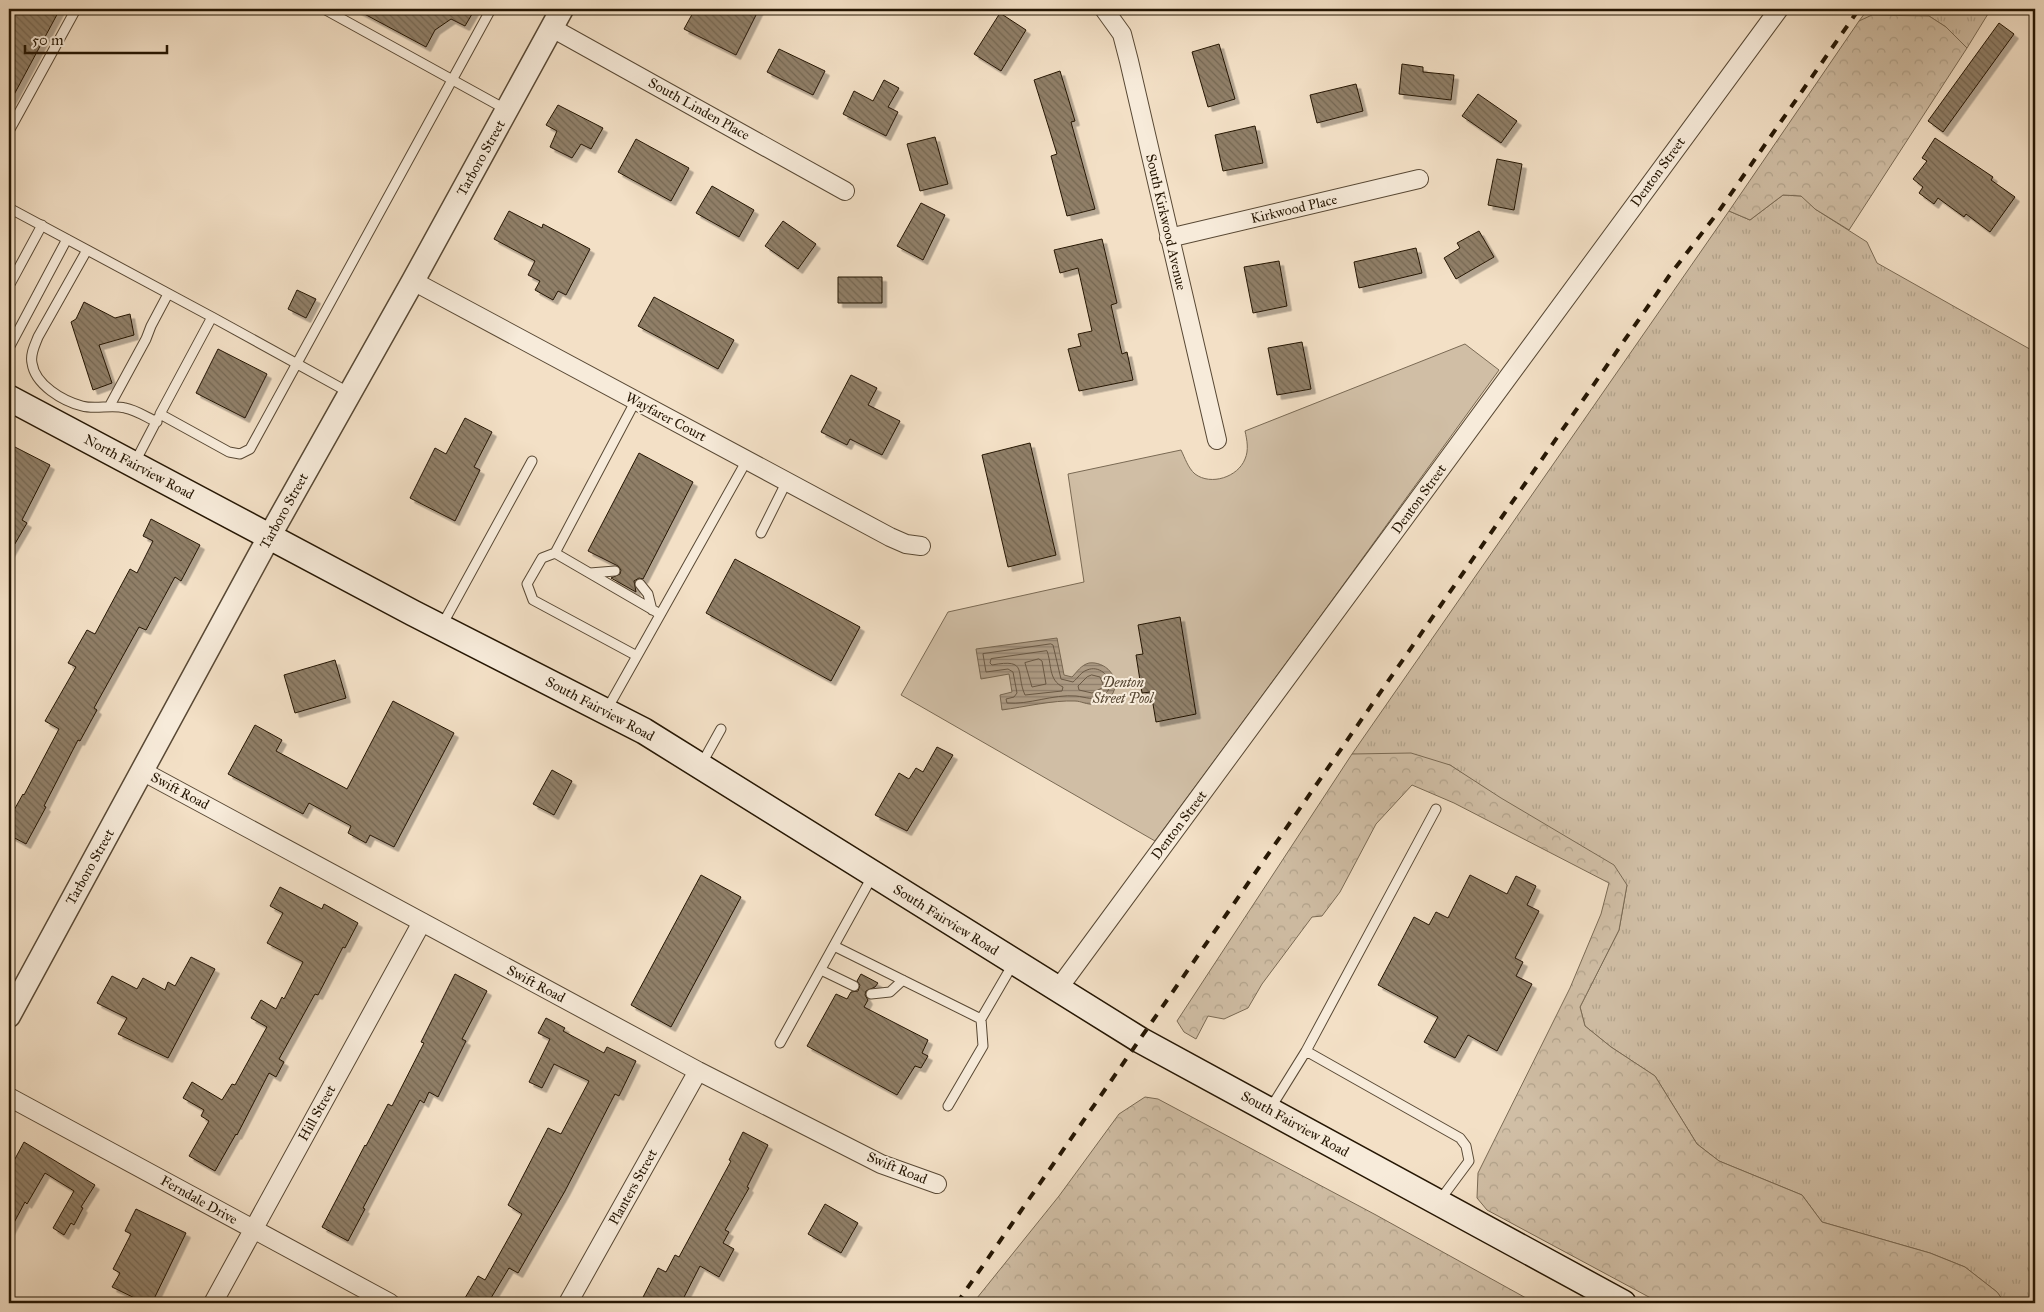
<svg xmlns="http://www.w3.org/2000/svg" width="2044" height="1312" font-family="'IM FELL Great Primer',serif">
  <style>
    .grass { fill: url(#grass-tufts); stroke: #7a6a54 }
    .forest { fill: url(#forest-crowns); stroke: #7a6a54 }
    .park { fill: #d0bea5; stroke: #7a6a54 }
    .water { fill: url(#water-rules); stroke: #776650 }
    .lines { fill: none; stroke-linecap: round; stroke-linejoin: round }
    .shore { stroke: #695844; stroke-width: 1 }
    .building { fill: url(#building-back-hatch); stroke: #251603; filter: url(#shadow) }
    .service-casing { stroke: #584834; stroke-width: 11 }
    .minor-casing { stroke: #584834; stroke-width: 20 }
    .tertiary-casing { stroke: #584834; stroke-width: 25 }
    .secondary-casing { stroke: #251603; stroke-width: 28 }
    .service { stroke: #f7ebda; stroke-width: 9 }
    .minor { stroke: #f7ebda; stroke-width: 18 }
    .tertiary { stroke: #f7ebda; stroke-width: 22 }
    .secondary { stroke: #f7ebda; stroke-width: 25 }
    .rail { stroke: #251603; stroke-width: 4; stroke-dasharray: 9 9; stroke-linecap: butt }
    .labels { text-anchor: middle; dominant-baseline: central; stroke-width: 4; stroke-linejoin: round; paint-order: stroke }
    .street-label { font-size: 14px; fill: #251603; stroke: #f7ebda }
    .park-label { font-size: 14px; font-style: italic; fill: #584834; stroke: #f7ebda }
  </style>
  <defs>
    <pattern id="grass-tufts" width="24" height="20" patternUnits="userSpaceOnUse" patternTransform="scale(1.25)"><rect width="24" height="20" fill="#d0bea5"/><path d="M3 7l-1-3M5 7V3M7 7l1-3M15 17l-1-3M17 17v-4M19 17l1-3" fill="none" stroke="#b2a38c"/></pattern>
    <pattern id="forest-crowns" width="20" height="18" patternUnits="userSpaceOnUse" patternTransform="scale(1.25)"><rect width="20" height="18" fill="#d0bea5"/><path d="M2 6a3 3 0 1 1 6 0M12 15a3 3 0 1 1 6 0" fill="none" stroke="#b2a38c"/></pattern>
    <pattern id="water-rules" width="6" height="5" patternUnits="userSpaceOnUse" patternTransform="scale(1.25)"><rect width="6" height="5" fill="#ad9b84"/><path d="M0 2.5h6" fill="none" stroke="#8d7d6a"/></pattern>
    <pattern id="building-back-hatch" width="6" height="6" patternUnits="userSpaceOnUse" patternTransform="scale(1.25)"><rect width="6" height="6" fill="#907f68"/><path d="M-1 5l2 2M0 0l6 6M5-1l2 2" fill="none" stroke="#756753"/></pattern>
    <filter id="shadow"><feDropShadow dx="4.5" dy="4.5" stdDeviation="0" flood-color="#0004"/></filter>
  </defs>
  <rect width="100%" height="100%" fill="#f3e0c6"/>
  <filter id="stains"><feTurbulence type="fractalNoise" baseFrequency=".004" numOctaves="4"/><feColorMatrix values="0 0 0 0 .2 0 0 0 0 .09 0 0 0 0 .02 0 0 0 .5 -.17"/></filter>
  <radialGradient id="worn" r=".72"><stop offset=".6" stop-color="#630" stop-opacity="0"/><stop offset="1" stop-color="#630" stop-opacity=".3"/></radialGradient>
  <path class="grass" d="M1868,9H1991L1967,48L1946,27L1929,16L1859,21Z
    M1783,195L1802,196L1815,209L1867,242L1877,263L2035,352V1303H2005L1997,1292L1965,1267L1930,1253L1822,1222L1802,1195L1719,1161L1697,1144L1655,1076L1611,1047L1585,1026L1580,1007L1619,930L1627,885L1450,765L1352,754L1729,211L1750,220Z"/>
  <path class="forest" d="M1872,15L1929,16L1946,27L1967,48L1849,230L1815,209L1801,196L1783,195L1750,220L1729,211L1859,21Z
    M1411,753L1450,765L1501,798L1614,865L1627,885L1619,930L1580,1007L1585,1026L1611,1047L1655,1076L1697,1144L1719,1161L1802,1195L1822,1222L1930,1253L1965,1267L1997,1292L2005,1303H1660L1487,1210L1477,1198L1478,1173L1570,988L1601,914L1609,883L1454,803L1412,785L1376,824L1340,892L1322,916L1312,917L1262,984L1248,1008L1224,1019L1208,1016L1196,1039L1184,1032L1177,1021L1352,754Z
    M1145,1097L1158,1099L1376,1215L1535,1303H973L1059,1196L1119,1114Z"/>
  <path class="park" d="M1465,344L1499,370L1309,632L1155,841L901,695L948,612L1084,582L1068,474L1181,450C1185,458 1188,468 1195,474C1211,486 1238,477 1245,459C1249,450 1247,440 1245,431Z"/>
  <path class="water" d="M1057,638L1064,675L1072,677C1077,672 1081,665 1089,663C1105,661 1121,677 1113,693C1110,699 1100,703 1094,704C1087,705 1081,701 1075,701C1053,700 1024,707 1002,710L1000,695L1012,692L1009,674L981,679L976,649Z"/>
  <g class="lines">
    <path class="shore" d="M1051,644L1053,645L1061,679L1073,682C1078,678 1081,672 1087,670C1104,663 1119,687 1102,696C1093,701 1086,697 1076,696C1053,694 1029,705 1007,703L1006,699L1014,697L1017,693L1013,672L1008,669L986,672L983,654Z
      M1047,651C1052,664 1048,680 1063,687L1062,691L1025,695C1015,673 1029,658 992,665L990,663L991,659Z
      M1039,659L1042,661L1046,684L1032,687L1025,663Z
      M1092,675L1100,677L1103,684L1102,688L1092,693L1079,690L1078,686L1087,677Z"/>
  </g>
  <path class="building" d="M9,9H60L9,104Z
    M355,9H475L465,26L451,19L435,30L426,47Z
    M695,9H759L736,55L684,29Z
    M1000,13L1026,30L1001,71L974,54Z
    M1999,23L2014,34L1943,132L1928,121Z
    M1219,44L1235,99L1208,107L1192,52Z
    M779,49L825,71L813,95L767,72Z
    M1402,64L1423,67V72L1454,75L1451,100L1399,94Z
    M1060,71L1075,121L1071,122L1095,209L1067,216L1051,156L1057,154L1034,80Z
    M884,80L899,88L888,107L898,112L886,136L843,114L854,91L873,101Z
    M1356,84L1363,111L1317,123L1310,95Z
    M1478,94L1517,121L1501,143L1462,116Z
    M558,105L603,128L591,149L581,144L572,158L550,147L557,131L546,125Z
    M1255,126L1263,163L1223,171L1215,135Z
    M935,137L948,184L920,191L907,144Z
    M1935,138L1993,177L1991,180L2015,197L1990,232L1966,214L1964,217L1938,198L1934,204L1919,193L1923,187L1913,179L1927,161L1922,158Z
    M636,139L689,168L671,201L618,172Z
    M1497,159L1522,164L1514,210L1488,205Z
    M712,186L754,210L739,237L696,213Z
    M921,203L945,215L923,260L897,246Z
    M509,211L542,228L543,224L590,249L566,295L558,291L553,300L535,290L540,281L528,275L535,261L494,239Z
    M783,221L816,244L798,269L765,246Z
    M1479,231L1494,257L1456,279L1444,258L1460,248L1457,243Z
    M1102,239L1117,303L1111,305L1122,354L1127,352L1133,380L1079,391L1068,349L1081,346L1078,334L1092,331L1078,268L1060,273L1054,250Z
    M1416,248L1422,273L1359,288L1354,262Z
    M1279,261L1287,306L1253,313L1244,267Z
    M838,277H882V303H838Z
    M297,290L316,299L306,318L288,309Z
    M654,297L734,340L718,369L638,326Z
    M84,302L115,318L130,314L134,335L99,345L112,383L93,390L71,322L76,319Z
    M1302,342L1311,389L1277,395L1268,348Z
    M218,349L267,374L245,418L196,393Z
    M851,375L877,388L868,405L900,421L882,455L850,439L847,445L821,432Z
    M465,418L492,432L474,467L480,470L455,521L410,498L435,448L446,454Z
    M1030,443L1056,555L1008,567L982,455Z
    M13,446L50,465L22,520L27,523L9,554V455Z
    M639,453L693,482L643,579L639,578L634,581L636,592L611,578L620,574L621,570L618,566L588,551Z
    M151,519L200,545L181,581L175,577L146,630L139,627L94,708L97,710L80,741L78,740L44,806L46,807L26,844L9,835V819L23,794L24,795L59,729L45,721L76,667L68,663L87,630L95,634L130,569L137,573L153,541L143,536Z
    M735,559L860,627L831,681L706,613Z
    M1180,617L1196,714L1156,722L1151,692L1142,693L1136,655L1143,654L1138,625Z
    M335,660L346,698L295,713L284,675Z
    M393,701L454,733L394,847L370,835L366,843L348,833L351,826L309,803L303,814L228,774L255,725L282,740L276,751L347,789Z
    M937,747L953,755L907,831L875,815L899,773L909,779L916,768L923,772Z
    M552,770L572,781L554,815L533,804Z
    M701,875L741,897L671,1027L631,1005Z
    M1470,875L1507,894L1516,876L1536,886L1527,905L1539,911L1515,958L1523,962L1516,976L1532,984L1497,1051L1468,1035L1455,1058L1424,1042L1438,1017L1378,985L1414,917L1429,925L1436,912L1448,918Z
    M280,887L322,909L324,904L358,923L345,948L343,947L318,995L315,994L279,1059L284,1062L276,1077L269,1073L237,1135L236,1134L215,1171L189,1156L209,1121L201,1116L204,1110L183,1098L192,1082L222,1100L232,1084L235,1085L267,1027L251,1018L261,1000L276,1009L282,997L284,999L303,962L267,943L283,913L270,906Z
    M191,957L215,969L168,1058L118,1034L127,1018L97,1003L112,976L137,989L143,978L165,990L168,982L175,986Z
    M455,974L487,991L462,1039L466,1041L438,1097L429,1092L424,1103L420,1100L363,1208L365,1209L348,1241L322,1227L365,1145L366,1146L388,1104L392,1106L424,1043L421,1042Z
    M861,974L878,983L875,987L866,991L865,995L868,1000L864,1007L928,1040L922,1053L928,1056L921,1068L915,1066L897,1095L807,1046L836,994L847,999L851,992L858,991L860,985L857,981Z
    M546,1018L565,1028L563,1031L604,1053L607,1047L636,1061L619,1096L615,1094L565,1191L518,1273L509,1268L488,1303H462L478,1276L485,1280L522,1214L508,1205L548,1128L561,1134L589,1081L554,1064L542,1088L529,1082L550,1039L538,1033Z
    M743,1132L768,1145L747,1187L749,1188L725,1230L729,1232L723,1243L734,1249L719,1277L700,1266L681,1303H640L658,1268L666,1272L675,1255L679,1257L731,1161L729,1160Z
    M24,1142L95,1185L81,1207L83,1208L74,1225L71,1223L64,1235L53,1228L74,1191L45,1173L27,1204L25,1202L9,1232V1170Z
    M825,1204L858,1223L841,1253L808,1234Z
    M136,1209L186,1233L152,1303H145L112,1287L120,1273L113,1269L131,1234L125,1231Z"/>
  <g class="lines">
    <defs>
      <path id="service" d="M324,9L507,110
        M9,131L76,9
        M9,208L212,317L160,414L229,452L240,454L250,449L491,9
        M87,250L38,337C35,345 30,354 32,363C35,385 63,401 82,406C96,410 111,404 125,408C136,410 146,417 157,422
        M9,286L42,225
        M212,317L350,393
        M9,348L67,239
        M636,400L555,553L542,558L527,584L533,600L637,656L747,460
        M109,407L146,339L151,326L168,294
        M134,464L158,418
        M761,533L787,481
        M555,553L660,614
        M590,573L615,571
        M640,584L648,594L652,610
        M441,627L532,461
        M606,711L637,656
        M701,765L721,729
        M834,946L981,1019
        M821,970L854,986
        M871,994L890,992L903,980
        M780,1043L873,875
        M1306,1051L1436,809
        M948,1106L983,1046L981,1019L1013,964
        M1270,1109L1306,1051L1460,1138L1466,1146L1469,1161L1440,1200"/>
      <path id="minor" d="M1104,9L1122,34L1129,61L1217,440
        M552,28L845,191
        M1169,238L1419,179
        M413,281L890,537L906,544L921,546
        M142,771L698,1071L881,1164L937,1184
        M1058,989L1779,9
        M9,1097L390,1303
        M213,1303L422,922
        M568,1303L698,1071"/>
      <path id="tertiary" d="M9,1016L269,537L413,281L562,9"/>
      <path id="secondary" d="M9,398L413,613L644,731L1140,1040L1623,1303"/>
    </defs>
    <use href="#service" class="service-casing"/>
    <use href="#minor" class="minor-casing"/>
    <use href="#tertiary" class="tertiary-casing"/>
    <use href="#secondary" class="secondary-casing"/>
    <use href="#service" class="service"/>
    <use href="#minor" class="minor"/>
    <use href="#tertiary" class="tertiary"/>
    <use href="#secondary" class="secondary"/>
    <path class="rail" d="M957,1303L1669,276L1719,211L1859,9"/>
  </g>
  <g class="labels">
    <g class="street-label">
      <text transform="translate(699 109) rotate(29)">South Linden Place</text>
      <text transform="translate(481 158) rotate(-61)">Tarboro Street</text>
      <text transform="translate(1658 172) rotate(-54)">Denton Street</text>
      <text transform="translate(1294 209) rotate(-13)">Kirkwood Place</text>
      <text transform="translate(1166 222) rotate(77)">South Kirkwood Avenue</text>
      <text transform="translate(666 417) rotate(28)">Wayfarer Court</text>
      <text transform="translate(139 467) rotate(28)">North Fairview Road</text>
      <text transform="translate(1419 499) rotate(-54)">Denton Street</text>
      <text transform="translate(284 511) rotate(-61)">Tarboro Street</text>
      <text transform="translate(600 709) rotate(28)">South Fairview Road</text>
      <text transform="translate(180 791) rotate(28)">Swift Road</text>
      <text transform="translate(1179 825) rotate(-53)">Denton Street</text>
      <text transform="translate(90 867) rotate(-61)">Tarboro Street</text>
      <text transform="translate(946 920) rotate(32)">South Fairview Road</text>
      <text transform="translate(536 984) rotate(28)">Swift Road</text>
      <text transform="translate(317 1113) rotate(-61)">Hill Street</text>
      <text transform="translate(1295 1124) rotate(29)">South Fairview Road</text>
      <text transform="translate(897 1168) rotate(22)">Swift Road</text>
      <text transform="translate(633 1187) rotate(-61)">Planters Street</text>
      <text transform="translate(199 1200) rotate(29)">Ferndale Drive</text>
    </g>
    <g class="park-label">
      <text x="1123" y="682">Denton<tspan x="1123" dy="16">Street Pool</tspan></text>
    </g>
  </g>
  <rect width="2044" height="1312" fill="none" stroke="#f3e0c6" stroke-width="30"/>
  <rect x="10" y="10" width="2024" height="1292" fill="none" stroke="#251603" stroke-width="2.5"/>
  <rect x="15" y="15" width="2014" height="1282" fill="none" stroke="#251603"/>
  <path d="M25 45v8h142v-8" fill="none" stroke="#251603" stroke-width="2.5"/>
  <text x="32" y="45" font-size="15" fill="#251603" stroke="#f7ebda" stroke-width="4" paint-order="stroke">50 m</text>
  <rect width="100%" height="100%" filter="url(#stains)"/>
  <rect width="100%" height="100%" fill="url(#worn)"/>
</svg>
